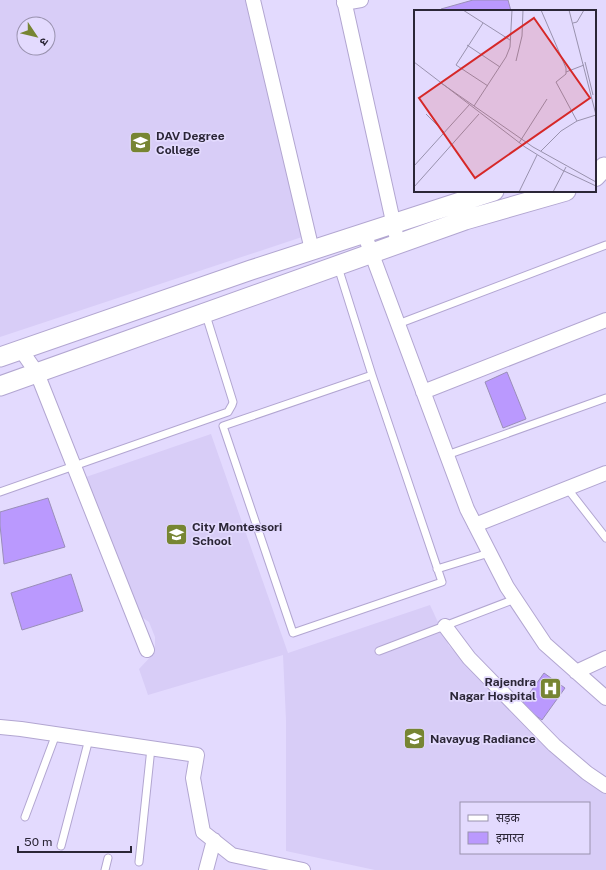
<svg xmlns="http://www.w3.org/2000/svg" width="606" height="870" font-family="'Public Sans','Noto Sans Devanagari',sans-serif">
  <style>
    .built { fill: #d8cdf7; fill-rule: evenodd }
    .building { fill: #ba99fe; stroke: #9a8eb9 }
    .lines { fill: none; stroke-linecap: round; stroke-linejoin: round }
    .lane-casing { stroke: #b2a6d1; stroke-width: 9 }
    .street-casing { stroke: #b2a6d1; stroke-width: 16 }
    .secondary-casing { stroke: #b2a6d1; stroke-width: 21 }
    .lane { stroke: #fff; stroke-width: 7 }
    .street { stroke: #fff; stroke-width: 14 }
    .secondary { stroke: #fff; stroke-width: 19 }
    .labels { text-anchor: middle; dominant-baseline: central; stroke-width: 3.5; stroke-linejoin: round; paint-order: stroke }
    .poi-label { font-size: 12px; font-weight: bold; fill: #2b2637; stroke: #e3dafe; text-anchor: start }
    .inset-road { fill: none; stroke: #9992ae; stroke-width: 1 }
    .view { fill: #d62828; fill-opacity: 0.15; stroke: #d62828; stroke-width: 2 }
    .inset-edge { fill: none; stroke: #2b2637; stroke-width: 2 }
  </style>
  <rect width="100%" height="100%" fill="#e3dafe"/>
  <path class="built" d="M0,0H245L302,237L0,337ZM24,24H48V48H24Z
    M211,434L288,653L430,605L449,646L563,759L606,790V870H375L286,851V720L283,655L148,695L139,669L155,652V637L149,622L131,610L86,477ZM461,803H589V853H461Z"/>
  <path class="building" d="M473,0H508L511,11H442L441,9Z
    M507,372L526,419L503,428L485,382Z
    M48,498L65,547L4,564L0,525V512Z
    M71,574L83,611L22,630L11,593Z
    M544,673L565,688L542,720L521,705Z"/>
  <g class="lines">
    <defs>
      <path id="lane" d="M338,267L372,375L442,582L293,633L223,426L372,375
        M398,324L606,245
        M447,455L606,398
        M567,488L606,538
        M0,492L228,412L232,405L233,402L205,312
        M437,569L489,553
        M379,651L515,599
        M25,817L56,734
        M61,846L89,739
        M139,862L151,748
        M105,870L108,858"/>
      <path id="street" d="M253,0L312,250
        M344,0L398,244
        M344,3L361,0
        M364,233L467,509L507,587L545,644L606,698
        M21,350L37,373L147,650
        M423,392L606,320
        M475,525L606,473
        M445,626L469,658L554,745L587,773L606,786
        M576,672L606,658
        M0,727L21,729L197,755L193,778L203,832L232,855L303,870
        M206,870L214,840"/>
      <path id="secondary" d="M595,177L604,167
        M0,357L251,270L494,191
        M0,386L465,220L566,191"/>
    </defs>
    <use href="#lane" class="lane-casing"/>
    <use href="#street" class="street-casing"/>
    <use href="#secondary" class="secondary-casing"/>
    <use href="#lane" class="lane"/>
    <use href="#street" class="street"/>
    <use href="#secondary" class="secondary"/>
  </g>
  <defs>
    <symbol id="university-square" viewBox="-11 -11 22 22"><rect x="-9" y="-9" width="18" height="18" rx="4" fill="#778533" stroke="#e3dafe"/><path d="M0-5L7-2L0 1L-7-2ZM-4 1L0 2.5L4 1V4Q0 6-4 4Z" fill="#fff"/></symbol>
    <symbol id="school-square" viewBox="-11 -11 22 22"><rect x="-9" y="-9" width="18" height="18" rx="4" fill="#778533" stroke="#e3dafe"/><path d="M0-5L7-2L0 1L-7-2ZM-4 1L0 2.5L4 1V4Q0 6-4 4Z" fill="#fff"/></symbol>
    <symbol id="hospital-square" viewBox="-11 -11 22 22"><rect x="-9" y="-9" width="18" height="18" rx="4" fill="#778533" stroke="#e3dafe"/><path d="M-5-5h3v3.5h4V-5h3V5h-3V1.5h-4V5h-3Z" fill="#fff"/></symbol>
  </defs>
  <g fill-rule="evenodd">
    <use href="#university-square" x="128" y="130" width="25" height="25"/>
    <use href="#school-square" x="164" y="522" width="25" height="25"/>
    <use href="#hospital-square" x="538" y="676" width="25" height="25"/>
    <use href="#school-square" x="402" y="726" width="25" height="25"/>
  </g>
  <g class="labels">
    <g class="poi-label">
      <text x="156" y="136">DAV Degree<tspan x="156" dy="14">College</tspan></text>
      <text x="192" y="527">City Montessori<tspan x="192" dy="14">School</tspan></text>
      <text x="536" y="682" text-anchor="end">Rajendra<tspan x="536" dy="14">Nagar Hospital</tspan></text>
      <text x="430" y="739">Navayug Radiance</text>
    </g>
  </g>
  <g transform="translate(414 10)">
    <rect width="182" height="182" fill="#e3dafe"/>
    <path class="inset-road" d="M49,0L96,30M127,0L152,58V64L142,72L163,111M155,0L182,105M69,13L42,55L74,76M159,13L163,12L170,0M53,35L86,57M102,51L108,26L109,0M0,52L111,137L148,160L182,176M171,52L179,85M152,62L170,55M27,73L119,137L182,172M60,96L92,47L96,37L98,0M12,104L30,122M105,133L133,89M127,141L147,121L163,111L182,105M0,156L56,94M0,177L65,104M105,182L123,145M139,182L152,157"/>
    <path class="view" d="M120,8L176,88L61,168L5,88Z"/>
    <rect width="182" height="182" class="inset-edge"/>
  </g>
  <rect x="460" y="802" width="130" height="52" fill="#e3dafe" stroke="#9992ae"/>
  <rect x="468" y="815" width="20" height="6" fill="#ffffff" stroke="#9992ae"/>
  <text x="496" y="822" font-size="12" fill="#2b2637">सड़क</text>
  <rect x="468" y="832" width="20" height="12" fill="#ba99fe" stroke="#9992ae"/>
  <text x="496" y="842" font-size="12" fill="#2b2637">इमारत</text>
  <g transform="translate(36 36) rotate(125)"><circle r="19" fill="#e3dafe" stroke="#9992ae"/>
  <path d="M0-3L7 15L0 10L-7 15Z" fill="#778533"/>
  <text y="-6" font-size="11" font-weight="bold" text-anchor="middle" fill="#2b2637">उ</text>
  </g>
  <path d="M18 846v6h113v-6" fill="none" stroke="#2b2637" stroke-width="2"/>
  <text x="24" y="846" font-size="12" fill="#2b2637" stroke="#e3dafe" stroke-width="3" paint-order="stroke">50 m</text>
</svg>
